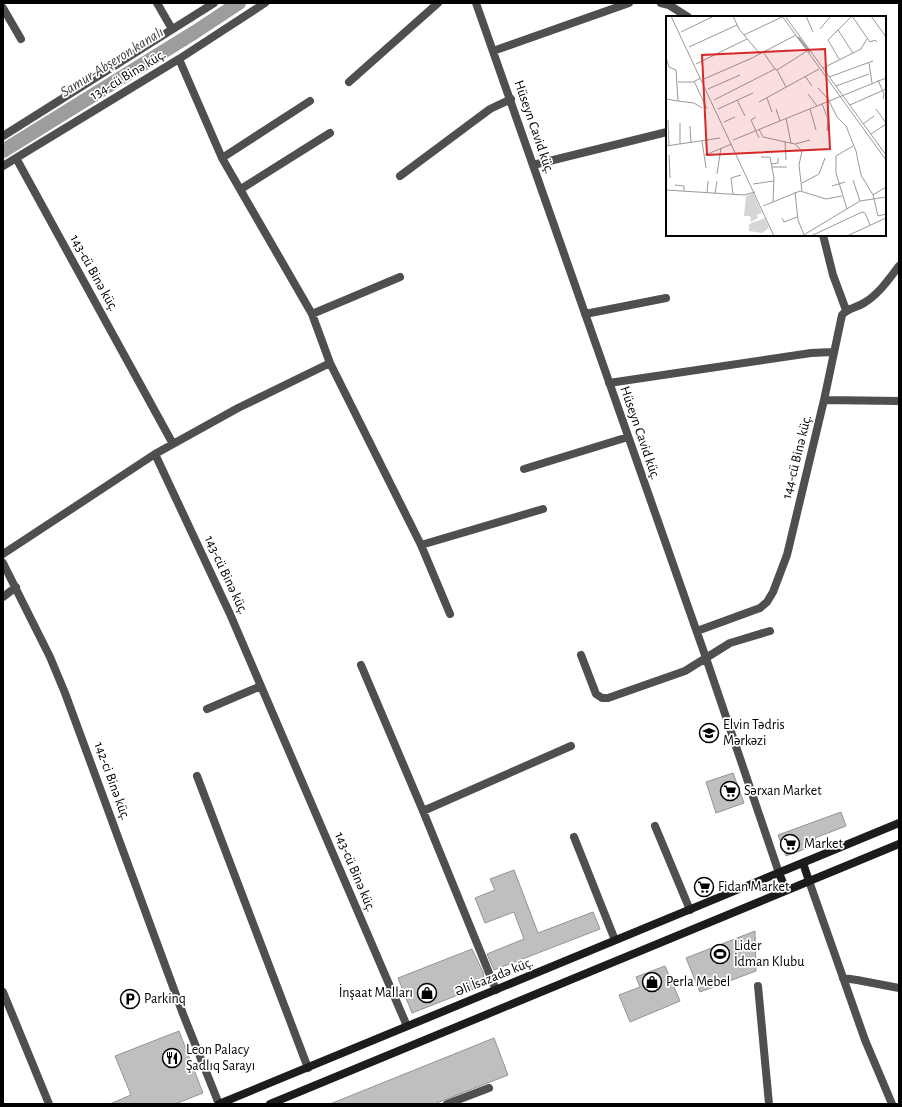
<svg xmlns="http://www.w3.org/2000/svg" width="902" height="1107" font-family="'Alegreya Sans',sans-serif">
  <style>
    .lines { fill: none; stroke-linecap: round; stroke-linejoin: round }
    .canal { stroke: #9d9d9d; stroke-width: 14 }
    .building { fill: #bfbfbf; stroke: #939393 }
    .street { stroke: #4f4f4f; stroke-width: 8 }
    .secondary { stroke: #1c1c1c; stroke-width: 8 }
    .labels { text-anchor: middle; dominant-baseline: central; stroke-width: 3.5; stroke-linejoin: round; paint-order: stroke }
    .street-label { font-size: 14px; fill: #000; stroke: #fff }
    .poi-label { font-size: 14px; fill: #000; stroke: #fff; text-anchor: start }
    .water-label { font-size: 15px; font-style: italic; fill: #3e3e3e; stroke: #fff }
    .inset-river { fill: none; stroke: #9d9d9d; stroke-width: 2 }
    .inset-road { fill: none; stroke: #999; stroke-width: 1 }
    .view { fill: #d62828; fill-opacity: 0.15; stroke: #d62828; stroke-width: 2 }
    .inset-edge { fill: none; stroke: #000; stroke-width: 2 }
  </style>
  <rect width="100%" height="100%" fill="#fff"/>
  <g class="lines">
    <path class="canal" d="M3,151L195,32L239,3"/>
  </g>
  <path class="building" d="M733,773L744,803L716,813L706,782Z
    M841,812L846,826L815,838L818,844L786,856L778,835Z
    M514,870L538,933L593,912L600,929L494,970L487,954L524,939L514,912L485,923L475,898L495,890L490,879Z
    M755,931L756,971L700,992L686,958Z
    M472,949L484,974L483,975L486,984L412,1013L398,978Z
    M665,966L680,1001L630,1022L619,995L640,987L636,977Z
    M179,1031L203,1093L175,1104H110L131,1095L115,1056Z
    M494,1038L508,1075L434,1104H330Z"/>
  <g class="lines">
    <path class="street" d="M157,3L172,29
      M476,3L706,658L779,873
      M661,3L669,5L688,17
      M3,8L21,39
      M493,51L629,3
      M179,59L222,158L312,314L330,363L421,545L450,614
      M349,82L438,3
      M3,136L214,3
      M16,158L173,444L155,454L230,614L407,1026
      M222,158L310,101
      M533,165L667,132
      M3,166L179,59L265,3
      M400,176L490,109L511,99
      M241,189L330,133
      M823,235L833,275L846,310
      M312,314L400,277
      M585,314L666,298
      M609,383L811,353L833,352
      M824,400L899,401
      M173,444L238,408L330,363
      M524,469L628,437
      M421,545L543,509
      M3,554L155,454
      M3,563L50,657L65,693L183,1014L219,1104
      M3,597L16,587
      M697,631L760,608L767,602L773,592L787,555L824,400L842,315C848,308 856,308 864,303C879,294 889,279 899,266
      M581,655L596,694L602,698H608L685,671L730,643L770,631
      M361,665L423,811L496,990
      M207,709L261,686
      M197,776L308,1068
      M423,811L571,746
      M655,826L690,910
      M574,837L615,940
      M809,881L865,1040L892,1104
      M843,978L857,980L899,988
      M758,986L769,1104
      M3,992L49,1104
      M447,1104L489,1088"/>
    <path class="secondary" d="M803,863L809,881
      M779,873L786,890
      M219,1104L899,823
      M270,1104L899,844"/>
  </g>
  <defs>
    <symbol id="university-ring" viewBox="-11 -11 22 22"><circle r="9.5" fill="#fff" stroke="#000" stroke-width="1.5"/><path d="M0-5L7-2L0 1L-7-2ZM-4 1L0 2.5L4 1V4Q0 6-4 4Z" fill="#000"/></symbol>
    <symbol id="supermarket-ring" viewBox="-11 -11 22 22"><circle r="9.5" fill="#fff" stroke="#000" stroke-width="1.5"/><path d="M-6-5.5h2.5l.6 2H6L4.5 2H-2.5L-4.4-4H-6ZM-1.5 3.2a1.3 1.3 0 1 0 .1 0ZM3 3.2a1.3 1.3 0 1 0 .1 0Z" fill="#000"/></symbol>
    <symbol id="stadium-ring" viewBox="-11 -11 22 22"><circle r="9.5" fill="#fff" stroke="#000" stroke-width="1.5"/><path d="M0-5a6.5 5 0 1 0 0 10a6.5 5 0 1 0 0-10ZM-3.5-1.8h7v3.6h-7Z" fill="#000"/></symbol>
    <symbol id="shop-ring" viewBox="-11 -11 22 22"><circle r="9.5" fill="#fff" stroke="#000" stroke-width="1.5"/><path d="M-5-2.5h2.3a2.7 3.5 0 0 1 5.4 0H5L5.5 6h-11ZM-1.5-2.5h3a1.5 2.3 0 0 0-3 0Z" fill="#000"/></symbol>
    <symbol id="parking-ring" viewBox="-11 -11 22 22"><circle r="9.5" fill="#fff" stroke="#000" stroke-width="1.5"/><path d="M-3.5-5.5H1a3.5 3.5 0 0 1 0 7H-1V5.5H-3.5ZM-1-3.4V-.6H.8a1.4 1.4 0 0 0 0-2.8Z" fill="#000"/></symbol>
    <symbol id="restaurant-ring" viewBox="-11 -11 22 22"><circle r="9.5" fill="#fff" stroke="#000" stroke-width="1.5"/><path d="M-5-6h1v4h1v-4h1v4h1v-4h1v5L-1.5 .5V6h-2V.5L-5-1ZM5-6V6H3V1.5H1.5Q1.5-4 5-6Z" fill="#000"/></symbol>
  </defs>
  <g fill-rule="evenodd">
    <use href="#university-ring" x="698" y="722" width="22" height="22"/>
    <use href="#supermarket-ring" x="719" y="780" width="22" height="22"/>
    <use href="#supermarket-ring" x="779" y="833" width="22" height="22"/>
    <use href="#supermarket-ring" x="693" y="876" width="22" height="22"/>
    <use href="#stadium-ring" x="709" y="943" width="22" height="22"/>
    <use href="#shop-ring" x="641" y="971" width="22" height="22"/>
    <use href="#shop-ring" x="416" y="982" width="22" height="22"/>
    <use href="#parking-ring" x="119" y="988" width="22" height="22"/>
    <use href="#restaurant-ring" x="161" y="1047" width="22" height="22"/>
  </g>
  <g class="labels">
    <g class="street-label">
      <text transform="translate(128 75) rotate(-31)">134-cü Binə küç.</text>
      <text transform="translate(534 127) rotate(71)">Hüseyn Cavid küç.</text>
      <text transform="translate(94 273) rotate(61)">143-cü Binə küç.</text>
      <text transform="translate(640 433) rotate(71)">Hüseyn Cavid küç.</text>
      <text transform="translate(797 457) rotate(-76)">144-cü Binə küç.</text>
      <text transform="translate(226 575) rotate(65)">143-cü Binə küç.</text>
      <text transform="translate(112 781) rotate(70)">142-ci Binə küç.</text>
      <text transform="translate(355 872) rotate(67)">143-cü Binə küç.</text>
      <text transform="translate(494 977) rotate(-22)">Əli İsazadə küç.</text>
    </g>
    <g class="poi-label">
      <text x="723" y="725">Elvin Tədris<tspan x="723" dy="16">Mərkəzi</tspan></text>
      <text x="744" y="791">Sərxan Market</text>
      <text x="804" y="844">Market</text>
      <text x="718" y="887">Fidan Market</text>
      <text x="734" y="946">Lider<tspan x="734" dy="16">İdman Klubu</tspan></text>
      <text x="666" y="982">Perla Mebel</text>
      <text x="413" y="993" text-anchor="end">İnşaat Malları</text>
      <text x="144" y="999">Parkinq</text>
      <text x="186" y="1050">Leon Palaсу<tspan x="186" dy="16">Şadlıq Sarayı</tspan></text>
    </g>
    <g class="water-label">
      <text transform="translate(112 62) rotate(-32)">Samur-Abşeron kanalı</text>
    </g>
  </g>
  <g transform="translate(666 16)">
    <rect width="220" height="220" fill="#fff"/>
    <path d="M87,177L96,197L91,199L92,202L85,206L84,200H78L80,180ZM99,202L103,212L96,217L83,215V208Z" fill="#d6d6d6"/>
    <path class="inset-river" d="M132,21L144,36"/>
    <path class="inset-road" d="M5,0L108,220M67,0L73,13L94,38M116,0L220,144M119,0L220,139M140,0L147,16M186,0L204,26L209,24L211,26M205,0L220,21M154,13L164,1M172,14L187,37M15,16L48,0M78,19L116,1M23,31L71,9M97,36L109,53M0,41L3,51L10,54L12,85L0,83M173,43L162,24L186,0M203,47L206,67M30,48L81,23M157,52L195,33L201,23M111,54L120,71M139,60L146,70M163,61L207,45M38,63L86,42L130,19M212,64L218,78L217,83M28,65L41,93M12,66H27L35,62M170,70L203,58M152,72L162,83L171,101L180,110L190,135L195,159L207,179L212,200L220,198M42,73L74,59M142,78L151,90M101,82L106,96M48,84L109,53L111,54L141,35M71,84L79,100M12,85L28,87L36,92M93,86L153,53M156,88L162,103L161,115M184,89L220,73M52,93L87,77M110,93L114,105M144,93L150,114M210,93L220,107M90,101L85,104L93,122M120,102L125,127M2,104L3,130M58,106L69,101M14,107V128M197,108L208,100M24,110L25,127M93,113L97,121L129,128L136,135L133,149L136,175M205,118L220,108M67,124L220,62M36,125L40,152M119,126L120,144M129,128L144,124M0,130L54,122M3,139L4,162M39,139L66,128M95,141H104L108,162L107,186M105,148L112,147V142M106,151H121M51,158L55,132M187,164L194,185M136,167L153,158L159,142M87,168L108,165M9,169L18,170V175M166,170L179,166M0,174L78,179L89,176M129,176L132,204L138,219M41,177L42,165M49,177L51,165M67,178L65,162L75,159M207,179L220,171M97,190L134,175L160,183L176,180M181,193L170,157V140L187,130M116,202L118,206L131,201M136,220L194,185L220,181M145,220L196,196L199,197L204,209M181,220L220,202"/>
    <path class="view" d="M159,33L164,133L41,139L36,39Z"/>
    <rect width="220" height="220" class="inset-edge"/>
  </g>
  <rect width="902" height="1107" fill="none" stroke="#000000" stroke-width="8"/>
</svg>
